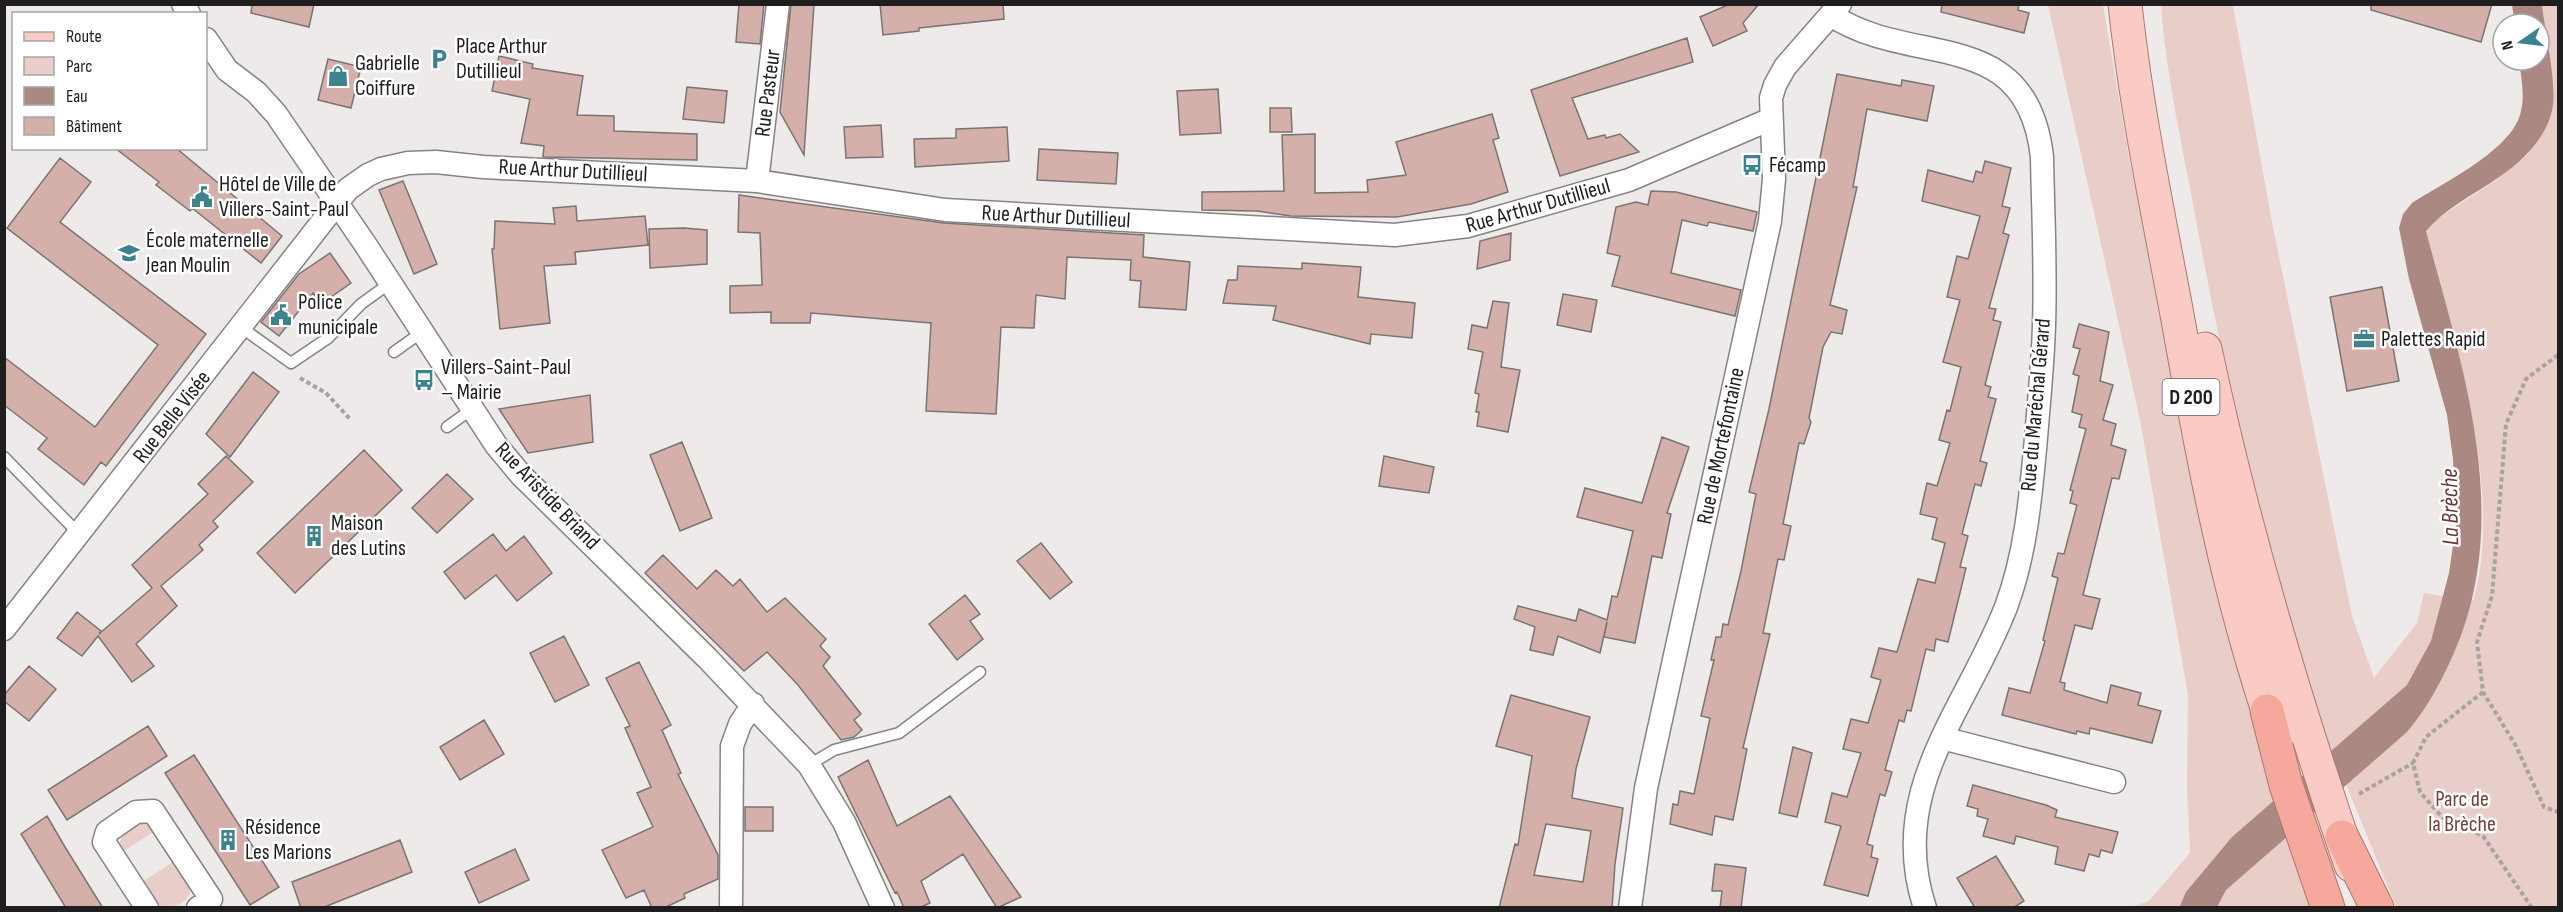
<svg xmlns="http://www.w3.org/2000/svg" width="2563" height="912" font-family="'Sofia Sans Condensed',sans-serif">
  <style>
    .green { fill: #e8cdc8 }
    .water { fill: #ac8882 }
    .building { fill: #d5afa9; stroke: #787574; stroke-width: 1.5; fill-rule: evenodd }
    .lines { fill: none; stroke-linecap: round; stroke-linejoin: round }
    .lane-casing { stroke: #868382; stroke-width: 13 }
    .street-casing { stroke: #868382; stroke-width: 25 }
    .primary-casing { stroke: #ab7770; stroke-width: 35 }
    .highway-casing { stroke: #ab7770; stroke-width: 35 }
    .path { stroke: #a6a3a2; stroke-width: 4; stroke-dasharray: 4.5 3; stroke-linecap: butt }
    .lane { stroke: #fff; stroke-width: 10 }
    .street { stroke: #fff; stroke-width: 22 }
    .primary { stroke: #facbc4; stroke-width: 33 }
    .highway { stroke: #f6a89c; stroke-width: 33 }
    .labels { text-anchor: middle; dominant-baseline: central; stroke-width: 5; stroke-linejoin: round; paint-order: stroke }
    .shield { fill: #fff; stroke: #626161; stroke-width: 1.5 }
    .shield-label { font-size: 21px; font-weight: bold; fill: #1f1d1d }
    .poi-label { font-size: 22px; fill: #1f1d1d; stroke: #fff; text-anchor: start }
    .street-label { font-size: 22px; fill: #1f1d1d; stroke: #fff }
    .park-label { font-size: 22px; fill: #764038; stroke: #fff }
    .water-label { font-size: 24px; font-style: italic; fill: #6c3730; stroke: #fff }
  </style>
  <rect width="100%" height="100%" fill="#eeeae9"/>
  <path class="green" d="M2048,5H2103L2130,163L2184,405L2319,907H2132L2149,901L2190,853L2187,785L2188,695L2140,420Z
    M2161,5H2233L2271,217L2352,616L2374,678L2417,623L2424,593L2473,601C2505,495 2454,336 2426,231L2434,221L2495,181L2528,154L2553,105L2542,5H2558V907H2396L2346,784L2352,779L2353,733L2330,752C2272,578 2229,400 2196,220C2183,149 2166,77 2161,5Z
    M138,822L155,824L158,829L121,853L118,848L123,833Z
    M177,859L192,886C187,907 175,907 155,907L141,883Z"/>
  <path class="water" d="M2512,5H2542C2545,32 2556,79 2553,105C2548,139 2519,165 2492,182C2469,197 2444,210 2426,231C2464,373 2517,525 2448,666C2437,689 2424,712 2407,732L2226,890L2217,907L2179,908L2186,892L2232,837L2407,685L2431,641L2449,573L2456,525L2453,459L2447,415L2409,279L2399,228L2403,214L2412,203C2443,183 2514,149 2521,111C2525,94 2521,77 2519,60H2539V24H2515Z"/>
  <path class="building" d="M252,4H314L309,27L251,13Z
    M739,4H764L760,44L736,42Z
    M791,4H814L804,155L780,112Z
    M880,4H1003L1004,19L919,28V31L883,35Z
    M1730,4H1759L1743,23L1747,31L1713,46L1700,17Z
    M1942,4H2019L2018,10L2029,13L2024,33L1941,12Z
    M2371,4H2492L2481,42L2371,10Z
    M1687,38L1693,62L1572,98L1588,139L1605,135L1606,138L1620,134L1639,152L1560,176L1531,90Z
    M499,56L533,64L532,68L583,76L577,115L614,116V131L697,134V160L543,157L544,146L521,143L530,99L492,91Z
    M328,59L361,67L351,108L318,100Z
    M1837,74L1901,86L1902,80L1934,86L1927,121L1867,109L1853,187H1857L1830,305L1847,310L1842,334L1831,332L1823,347L1809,418L1811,422L1804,444L1799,443L1783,524L1791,526L1784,560L1778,559L1763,633L1770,634L1743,748L1747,749L1733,820L1715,816L1712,835L1670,824L1673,804L1678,805L1680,791L1694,794L1710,718L1701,716L1714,660H1711L1716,637H1721L1723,624L1728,625L1741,571L1756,494L1749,492L1769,409Z
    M687,87L727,91L724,123L683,119Z
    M1218,89L1221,133L1180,135L1177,91Z
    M1270,108H1291L1292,132H1270Z
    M1492,114L1499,138L1493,140L1508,192L1471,204L1397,217L1291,216L1257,211L1202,210V192L1284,191L1282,135L1315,134V193L1368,192L1367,180L1406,175L1396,142Z
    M881,125L883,157L846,158L844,127Z
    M1007,127L1009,161L915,167L914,139L956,138V129Z
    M115,148H176L282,236L261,263L192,208L190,211L156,185L159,182Z
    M1039,149L1118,153L1116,184L1037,180Z
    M60,158L91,182L60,222L206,334L106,466L101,462L84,485L38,449L47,438L4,405V357L95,427L158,345L7,228Z
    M1985,161L2011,168L2002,206L2010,208L2003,233L2009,235L1989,308L1996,309L1993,320L2001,322L1985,385L1991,387L1988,397L1996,399L1980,461L1987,463L1981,486L1975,484L1962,534L1968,536L1960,567L1966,568L1948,642L1936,639L1934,651L1926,649L1911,711L1907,710L1904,722L1899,720L1885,770L1892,772L1885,796L1880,794L1867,844L1873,846L1871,857L1878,859L1868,896L1824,885L1841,826L1825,822L1832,793L1847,797L1861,753L1843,749L1851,719L1868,723L1881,680L1871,677L1879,648L1897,652L1918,579L1935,583L1945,543L1932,539L1937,518L1920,514L1927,483L1937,486L1950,443L1939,440L1947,410L1950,411L1961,367L1943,362L1960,300L1947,297L1957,256L1968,259L1980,216L1922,201L1928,170L1973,182L1976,171L1982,173Z
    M403,181L437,264L414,274L379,190Z
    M1651,191L1676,192L1757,212L1753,231L1709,222L1707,226L1682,220L1671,273L1741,290L1735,316L1612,286L1620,256L1607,253L1616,207L1636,202L1648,205Z
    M739,195L944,223L1144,235L1143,257L1190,262L1186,310L1139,307L1141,281L1130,280L1131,260L1067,257L1065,299L1036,295L1034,328L1001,327L996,414L926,411L931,323L811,313L810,323H771V312L730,313V286L762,285L760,233L738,232Z
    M576,206L577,221L645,216L648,245L575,252L576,264L544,266L550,323L500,329L492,249H494L495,221L555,224L553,208Z
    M684,228L707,230V264L650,268L649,229Z
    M1511,233L1510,260L1477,269L1480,241Z
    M330,253L351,283L321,304L313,293L279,336L261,322L299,274Z
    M1302,263L1361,267L1358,297L1415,303L1412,338L1371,334L1370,344L1273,320L1276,306L1223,303L1228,280H1237L1238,266L1302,269Z
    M2382,287L2399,381L2347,391L2330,297Z
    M1563,294L1597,300L1591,332L1557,325Z
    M1493,301L1509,303L1501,367L1520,370L1508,432L1477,426L1479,412H1476L1479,394L1475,393L1483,352L1468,349L1472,325L1487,328Z
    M2079,324L2109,332L2100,381L2113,385L2103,420L2116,424L2111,445L2126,450L2119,479L2112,478L2083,595L2100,599L2092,629L2075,625L2060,682L2065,683L2064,690L2107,703L2111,685L2141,693L2138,705L2161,711L2152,743L2090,728L2089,734L2077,731L2076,734L2002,715L2009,688L2030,693L2045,641L2043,640L2058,578L2052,576L2058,553L2064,554L2077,505L2070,503L2073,491L2070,490L2086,429L2079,427L2082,415L2072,412L2079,376L2073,374L2080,349L2073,347Z
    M253,372L279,392L230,457L206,434Z
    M590,395L593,442L528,453L499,409Z
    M1662,437L1689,447L1667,513L1671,514L1662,558L1652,556L1635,643L1604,637L1607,622L1600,653L1558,636L1553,655L1530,650L1535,627L1514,619L1518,606L1576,621L1579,609L1607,620L1612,596L1617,597L1620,587L1633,531L1577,517L1585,488L1642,503Z
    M682,442L712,518L680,531L650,455Z
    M364,450L402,490L295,593L257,553Z
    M226,456L253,482L213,521L218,527L199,545L203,550L161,586L177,606L136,644L154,666L132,682L98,636L82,656L57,638L77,612L101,631L99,634L152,588L132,565L208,494L198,484Z
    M1384,456L1434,467L1429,493L1379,486Z
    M447,474L473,499L437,533L412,508Z
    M493,534L506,551L524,536L552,573L517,601L496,575L465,599L444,572Z
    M1041,543L1072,582L1050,599L1017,561Z
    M663,555L697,589L716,570L733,586L740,579L767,612L785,598L826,639L820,646L830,657L823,666L861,714L854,720L862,730L854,737L841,740L798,685L767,652L744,671L645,573Z
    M965,595L980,614L970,621L983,639L957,660L929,624Z
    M564,636L589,685L555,702L530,653Z
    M639,662L671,725L662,730L681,773L678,774L718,855V879L684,894L685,898L664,908H652L644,890L626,898L602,850L653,827L637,793L651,787L625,728L630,726L606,678Z
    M29,666L56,689L29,721L4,701V695Z
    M1511,695L1590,717L1576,769L1572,798L1623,808L1615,864L1612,908H1499L1515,844L1518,845L1532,756L1496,746ZM1546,824L1591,831L1583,882L1534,875Z
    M484,720L504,754L460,780L440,747Z
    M148,726L167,756L67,820L48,790Z
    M1793,747L1812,753L1797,817L1779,813Z
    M194,755L279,887L250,905L165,773Z
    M868,760L897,826L950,796L1021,897L997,908L963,854L921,881L930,903L919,908H904L897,892L895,893L838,777Z
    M1973,785L2046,805L2057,810L2055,817L2118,832L2112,853L2101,850L2099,857L2089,854L2084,871L2055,864L2058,847L2016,836L2014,844L1983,836L1988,819L1977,816L1978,809L1967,806Z
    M745,807H773V831H745Z
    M47,816L65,847L103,908H66L21,834Z
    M400,840L412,872L322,908H301L292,882Z
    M515,849L529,880L479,903L465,872Z
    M1996,856L2024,901L2013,908H1975L1957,878Z
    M1715,864L1746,868L1741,908H1720L1722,891H1712Z"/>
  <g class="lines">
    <defs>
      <path id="lane" d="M242,328L291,363L328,338L361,304L390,283
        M394,352L422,332
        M447,427L472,409
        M4,457L80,535
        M809,765L834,750L899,733L980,672"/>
      <path id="street" d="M183,4L189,14
        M1831,15C1912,69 2027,23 2042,157C2043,213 2046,269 2044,325C2043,362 2039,400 2036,438C2031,494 2026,554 2006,607C1966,710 1886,790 1925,908
        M206,39L227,70L256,92L276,114L365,244L496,445L521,475L707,658L809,765L844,822L883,908
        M757,181L778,4
        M4,629L348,189L368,175L381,169L408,163L436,162L483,167L757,181L945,210L1395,235L1468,226L1629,180L1771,119
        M1942,738L2114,782
        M147,908L104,842L107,832L136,812L153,811L211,899L198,908
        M731,908L732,746L740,724L753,704
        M1630,908L1646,788L1770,221L1774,179L1771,98L1775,85L1785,67L1840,4"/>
      <path id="primary" d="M2125,4C2136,107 2157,208 2176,309C2202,454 2228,598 2277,737
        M2205,349C2242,524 2293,696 2351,865"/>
      <path id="highway" d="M2267,711L2286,785L2328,908
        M2342,837L2377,908"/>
    </defs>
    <use href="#lane" class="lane-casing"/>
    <use href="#street" class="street-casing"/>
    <use href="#primary" class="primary-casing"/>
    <use href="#highway" class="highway-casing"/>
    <path class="path" d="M2558,355L2526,379L2506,424L2492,596L2477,642L2483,692L2516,746L2544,807L2558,812
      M300,378L326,393L350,419
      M2483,692L2426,737L2413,763L2420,792L2443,818L2483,836L2532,908
      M2359,794L2413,763"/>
    <use href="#lane" class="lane"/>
    <use href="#street" class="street"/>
    <use href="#primary" class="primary"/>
    <use href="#highway" class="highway"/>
  </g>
  <defs>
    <symbol id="parking-bare" viewBox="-9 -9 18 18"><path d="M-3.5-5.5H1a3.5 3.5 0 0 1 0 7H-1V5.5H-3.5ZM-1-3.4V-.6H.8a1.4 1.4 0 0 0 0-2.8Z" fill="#3d838e" stroke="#fff" stroke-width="2.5" paint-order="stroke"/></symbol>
    <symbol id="shop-bare" viewBox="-9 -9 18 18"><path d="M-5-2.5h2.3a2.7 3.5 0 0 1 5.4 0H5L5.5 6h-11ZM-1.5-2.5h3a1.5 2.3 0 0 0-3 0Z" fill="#3d838e" stroke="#fff" stroke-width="2.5" paint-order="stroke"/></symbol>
    <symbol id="bus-bare" viewBox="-9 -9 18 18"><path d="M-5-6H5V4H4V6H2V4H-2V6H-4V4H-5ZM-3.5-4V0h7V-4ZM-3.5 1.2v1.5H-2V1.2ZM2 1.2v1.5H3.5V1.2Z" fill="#3d838e" stroke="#fff" stroke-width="2.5" paint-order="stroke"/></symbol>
    <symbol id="civic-bare" viewBox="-9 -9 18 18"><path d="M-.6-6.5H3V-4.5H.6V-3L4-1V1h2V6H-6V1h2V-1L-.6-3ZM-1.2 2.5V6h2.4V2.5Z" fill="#3d838e" stroke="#fff" stroke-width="2.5" paint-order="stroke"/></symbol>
    <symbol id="school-bare" viewBox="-9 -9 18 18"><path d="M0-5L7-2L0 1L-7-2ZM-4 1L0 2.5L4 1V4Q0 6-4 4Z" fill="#3d838e" stroke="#fff" stroke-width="2.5" paint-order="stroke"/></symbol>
    <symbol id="office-bare" viewBox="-9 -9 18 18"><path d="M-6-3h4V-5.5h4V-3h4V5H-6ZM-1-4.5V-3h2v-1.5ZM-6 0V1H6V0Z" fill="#3d838e" stroke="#fff" stroke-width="2.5" paint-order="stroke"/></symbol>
    <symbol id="building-bare" viewBox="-9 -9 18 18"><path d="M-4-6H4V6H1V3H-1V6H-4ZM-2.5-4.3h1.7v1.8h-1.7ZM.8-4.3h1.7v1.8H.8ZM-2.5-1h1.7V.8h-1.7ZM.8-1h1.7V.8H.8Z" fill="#3d838e" stroke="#fff" stroke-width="2.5" paint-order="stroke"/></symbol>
  </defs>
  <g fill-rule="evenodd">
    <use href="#parking-bare" x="424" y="44" width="30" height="30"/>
    <use href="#shop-bare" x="323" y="61" width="30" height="30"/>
    <use href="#bus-bare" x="1737" y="150" width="30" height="30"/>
    <use href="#civic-bare" x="187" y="182" width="30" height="30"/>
    <use href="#school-bare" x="114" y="238" width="30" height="30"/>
    <use href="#civic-bare" x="266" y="300" width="30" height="30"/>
    <use href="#office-bare" x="2349" y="324" width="30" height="30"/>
    <use href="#bus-bare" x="409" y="365" width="30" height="30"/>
    <use href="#building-bare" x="299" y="521" width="30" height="30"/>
    <use href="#building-bare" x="213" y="825" width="30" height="30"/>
  </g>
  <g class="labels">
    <rect class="shield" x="2162.5" y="379" width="57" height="36" rx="4.5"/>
    <g class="shield-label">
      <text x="2191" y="397">D 200</text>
    </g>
    <g class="poi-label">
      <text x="456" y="46">Place Arthur<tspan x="456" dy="25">Dutillieul</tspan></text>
      <text x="355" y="63">Gabrielle<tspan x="355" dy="25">Coiffure</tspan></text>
      <text x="1769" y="165">Fécamp</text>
      <text x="219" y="184">Hôtel de Ville de<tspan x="219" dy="25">Villers-Saint-Paul</tspan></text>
      <text x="146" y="240">École maternelle<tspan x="146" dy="25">Jean Moulin</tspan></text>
      <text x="298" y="302">Police<tspan x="298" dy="25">municipale</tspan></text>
      <text x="2381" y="339">Palettes Rapid</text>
      <text x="441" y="367">Villers-Saint-Paul<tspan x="441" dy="25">– Mairie</tspan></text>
      <text x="331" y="523">Maison<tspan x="331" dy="25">des Lutins</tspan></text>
      <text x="245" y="827">Résidence<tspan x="245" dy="25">Les Marions</tspan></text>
    </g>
    <g class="street-label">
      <text transform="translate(768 93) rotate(-83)">Rue Pasteur</text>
      <text transform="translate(573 171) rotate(3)">Rue Arthur Dutillieul</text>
      <text transform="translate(1538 206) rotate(-16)">Rue Arthur Dutillieul</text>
      <text transform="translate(1056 217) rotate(3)">Rue Arthur Dutillieul</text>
      <text transform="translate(2036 405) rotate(-85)">Rue du Maréchal Gérard</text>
      <text transform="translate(172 417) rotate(-52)">Rue Belle Visée</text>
      <text transform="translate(1721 446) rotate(-78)">Rue de Mortefontaine</text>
      <text transform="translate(547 496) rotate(46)">Rue Aristide Briand</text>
    </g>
    <g class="park-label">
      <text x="2462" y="799">Parc de<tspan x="2462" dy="25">la Brèche</tspan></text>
    </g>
    <g class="water-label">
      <text transform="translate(2450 507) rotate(-91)">La Brèche</text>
    </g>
  </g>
  <rect width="2563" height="912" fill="none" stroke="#1f1d1d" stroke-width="12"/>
  <rect x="12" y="12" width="195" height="138" fill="#ffffff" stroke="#a5a5a5" stroke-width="1.5"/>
  <rect x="24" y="32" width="30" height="9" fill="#facbc4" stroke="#a5a5a5" stroke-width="1.5"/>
  <text x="66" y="42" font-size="18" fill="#1f1d1d">Route</text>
  <rect x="24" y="57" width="30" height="18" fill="#e8cdc8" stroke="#a5a5a5" stroke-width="1.5"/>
  <text x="66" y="72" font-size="18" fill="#1f1d1d">Parc</text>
  <rect x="24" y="87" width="30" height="18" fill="#ac8882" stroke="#a5a5a5" stroke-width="1.5"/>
  <text x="66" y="102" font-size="18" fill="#1f1d1d">Eau</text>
  <rect x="24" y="117" width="30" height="18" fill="#d5afa9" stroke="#a5a5a5" stroke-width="1.5"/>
  <text x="66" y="132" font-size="18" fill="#1f1d1d">Bâtiment</text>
  <g transform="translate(2521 42) rotate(256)"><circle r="28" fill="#ffffff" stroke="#a5a5a5" stroke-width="1.5"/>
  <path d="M0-4.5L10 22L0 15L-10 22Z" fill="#3d838e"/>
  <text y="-9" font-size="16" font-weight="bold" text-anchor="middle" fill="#1f1d1d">N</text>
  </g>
</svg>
